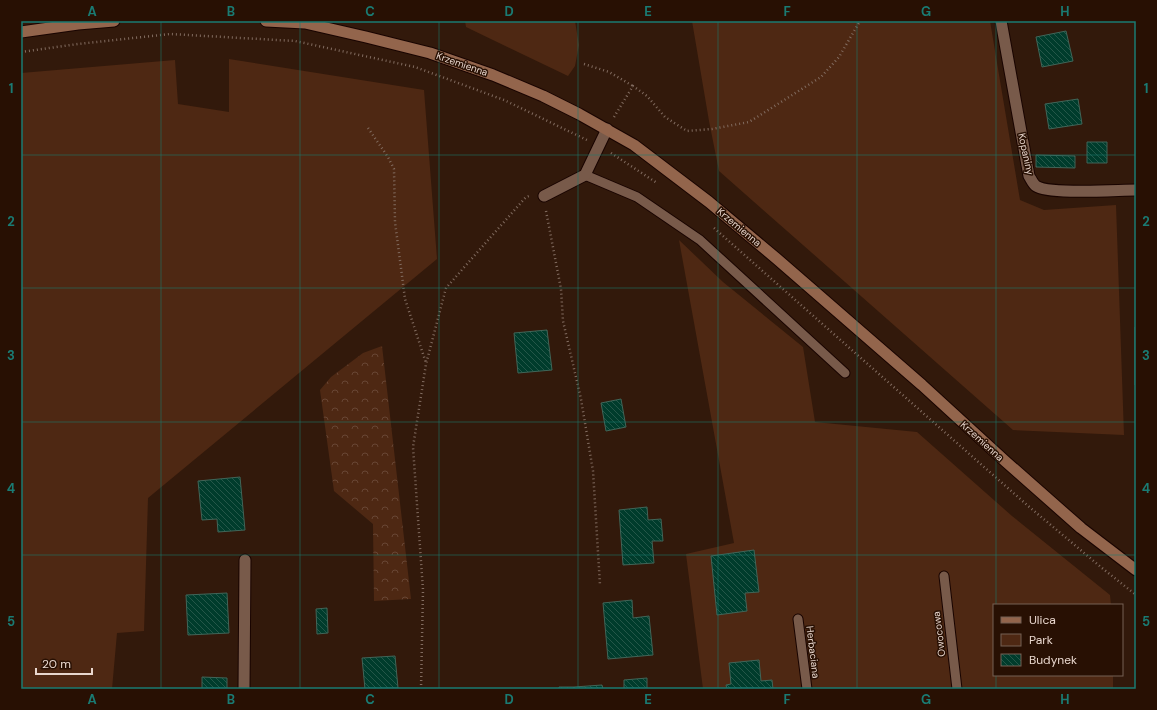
<svg xmlns="http://www.w3.org/2000/svg" width="1157" height="710" font-family="'DM Sans',sans-serif">
  <style>
    .green { fill: #4e2813 }
    .forest { fill: url(#forest-crowns) }
    .building { fill: url(#building-back-hatch); stroke: #416558 }
    .lines { fill: none; stroke-linecap: round; stroke-linejoin: round }
    .service-casing { stroke: #190400; stroke-width: 11 }
    .minor-casing { stroke: #190400; stroke-width: 13 }
    .secondary-casing { stroke: #190400; stroke-width: 13 }
    .path { stroke: #826c60; stroke-width: 2.5; stroke-dasharray: 1 3; stroke-linecap: butt }
    .service { stroke: #785a4a; stroke-width: 9 }
    .minor { stroke: #785a4a; stroke-width: 11 }
    .secondary { stroke: #93654c; stroke-width: 11 }
    .grid { fill: none; stroke: #1a7b73; stroke-width: 1; stroke-opacity: 0.55 }
    .labels { text-anchor: middle; dominant-baseline: central; stroke-width: 3; stroke-linejoin: round; paint-order: stroke }
    .street-label { font-size: 10px; fill: #e9d7ce; stroke: #281003 }
    .neatline { fill: none; stroke: #1a7b73; stroke-width: 1.5 }
    .grid-label { font-size: 13px; text-anchor: middle; font-weight: bold; fill: #1a7b73 }
  </style>
  <defs>
    <pattern id="forest-crowns" width="20" height="18" patternUnits="userSpaceOnUse"><rect width="20" height="18" fill="#4e2813"/><path d="M2 6a3 3 0 1 1 6 0M12 15a3 3 0 1 1 6 0" fill="none" stroke="#684634"/></pattern>
    <pattern id="building-back-hatch" width="6" height="6" patternUnits="userSpaceOnUse"><rect width="6" height="6" fill="#003c2c"/><path d="M-1 5l2 2M0 0l6 6M5-1l2 2" fill="none" stroke="#255749"/></pattern>
  </defs>
  <rect width="100%" height="100%" fill="#32190b"/>
  <path class="green" d="M465,21H575L579,45L575,66L568,76L466,27Z
    M692,21H990L1020,200L1044,210L1116,205L1124,435L1013,430L719,171L709,121Z
    M229,59L424,90L437,259L148,498L144,631L117,633L112,689H21V73L175,60L178,104L229,112Z
    M679,240L723,282L803,347L815,422L917,432L1012,516L1110,595L1111,605H994V675H1113V689H703L686,554L734,543Z"/>
  <path class="forest" d="M382,346L411,599L374,601L373,524L334,491L320,390L331,377L363,353Z"/>
  <path class="building" d="M1066,31L1073,61L1042,67L1036,37Z
    M1078,99L1082,124L1049,129L1045,104Z
    M1087,142H1107V163H1087Z
    M1036,155L1075,156V168L1036,167Z
    M1135,327H1136V361H1135Z
    M547,330L552,370L518,373L514,333Z
    M1135,361H1136V385H1135Z
    M621,399L626,427L606,431L601,403Z
    M240,477L245,530L218,532L217,519L202,520L198,481Z
    M647,507L648,520L661,519L663,541H652L654,563L623,565L619,510Z
    M754,550L759,592L745,593L747,611L717,615L711,556Z
    M227,593L229,633L188,635L186,595Z
    M632,600L633,618L649,616L653,655L608,659L603,603Z
    M327,608L328,633L317,634L316,609Z
    M395,656L398,688L365,689L362,658Z
    M759,660L761,681L772,680L773,689H727L726,685L731,684L729,663Z
    M202,677L227,678V689H202Z
    M647,678V689H624V680Z
    M602,685L603,689H574V687Z
    M559,687H574V689H559Z"/>
  <g class="lines">
    <defs>
      <path id="service" d="M585,175L637,197L700,240L845,373
        M944,576L957,689
        M798,619L807,689"/>
      <path id="minor" d="M1001,21L1029,176C1031,179 1033,184 1036,186C1049,195 1117,190 1136,190
        M544,196L585,175L607,129
        M244,689L245,560"/>
      <path id="secondary" d="M266,21L305,23L366,37L430,53L493,75L543,96L579,114L634,145L709,202L777,259L922,385L1005,461L1081,528L1136,570
        M21,32L78,24L114,21"/>
    </defs>
    <use href="#service" class="service-casing"/>
    <use href="#minor" class="minor-casing"/>
    <use href="#secondary" class="secondary-casing"/>
    <path class="path" d="M21,52L78,44L170,34L295,41L415,67L504,100L587,140
      M584,64L609,72L633,86
      M614,117L633,86L647,96L665,117L687,131L712,129L749,122L821,77L839,57L860,21
      M368,128L388,157L394,169L395,222L405,299L426,363
      M611,153L657,183
      M546,211L561,289L563,321L581,399L593,471L600,585
      M714,228L1027,505L1102,568L1136,595
      M421,689L423,590L413,447L426,364L446,288L526,197L529,196"/>
    <use href="#service" class="service"/>
    <use href="#minor" class="minor"/>
    <use href="#secondary" class="secondary"/>
  </g>
  <path class="grid" d="M161,21V689M300,21V689M439,21V689M578,21V689M718,21V689M857,21V689M996,21V605M21,155H1136M21,288H1136M21,422H1136M21,555H1136M996,675V689"/>
  <g class="labels">
    <g class="street-label">
      <text transform="translate(462 64) rotate(19)">Krzemienna</text>
      <text transform="translate(1026 154) rotate(78)">Kopaniny</text>
      <text transform="translate(739 227) rotate(40)">Krzemienna</text>
      <text transform="translate(982 441) rotate(42)">Krzemienna</text>
      <text transform="translate(939 634) rotate(-97)">Owocowa</text>
      <text transform="translate(813 652) rotate(83)">Herbaciana</text>
    </g>
  </g>
  <rect width="1157" height="710" fill="none" stroke="#281003" stroke-width="44"/>
  <rect x="993" y="604" width="130" height="72" fill="#281003" stroke="#756054"/>
  <rect x="1001" y="617" width="20" height="6" fill="#93654c" stroke="#756054"/>
  <text x="1029" y="624" font-size="12" fill="#e9d7ce">Ulica</text>
  <rect x="1001" y="634" width="20" height="12" fill="#4e2813" stroke="#756054"/>
  <text x="1029" y="644" font-size="12" fill="#e9d7ce">Park</text>
  <rect x="1001" y="654" width="20" height="12" fill="url(#building-back-hatch)" stroke="#756054"/>
  <text x="1029" y="664" font-size="12" fill="#e9d7ce">Budynek</text>
  <path d="M36 668v6h56v-6" fill="none" stroke="#e9d7ce" stroke-width="2"/>
  <text x="42" y="668" font-size="12" fill="#e9d7ce" stroke="#281003" stroke-width="3" paint-order="stroke">20 m</text>
  <rect x="22" y="22" width="1113" height="666" class="neatline"/>
  <g class="grid-label">
    <text x="92" y="16">A</text>
    <text x="231" y="16">B</text>
    <text x="370" y="16">C</text>
    <text x="509" y="16">D</text>
    <text x="648" y="16">E</text>
    <text x="787" y="16">F</text>
    <text x="926" y="16">G</text>
    <text x="1065" y="16">H</text>
    <text x="11" y="93">1</text>
    <text x="1146" y="93">1</text>
    <text x="11" y="226">2</text>
    <text x="1146" y="226">2</text>
    <text x="11" y="360">3</text>
    <text x="1146" y="360">3</text>
    <text x="11" y="493">4</text>
    <text x="1146" y="493">4</text>
    <text x="11" y="626">5</text>
    <text x="1146" y="626">5</text>
    <text x="92" y="704">A</text>
    <text x="231" y="704">B</text>
    <text x="370" y="704">C</text>
    <text x="509" y="704">D</text>
    <text x="648" y="704">E</text>
    <text x="787" y="704">F</text>
    <text x="926" y="704">G</text>
    <text x="1065" y="704">H</text>
  </g>
</svg>
